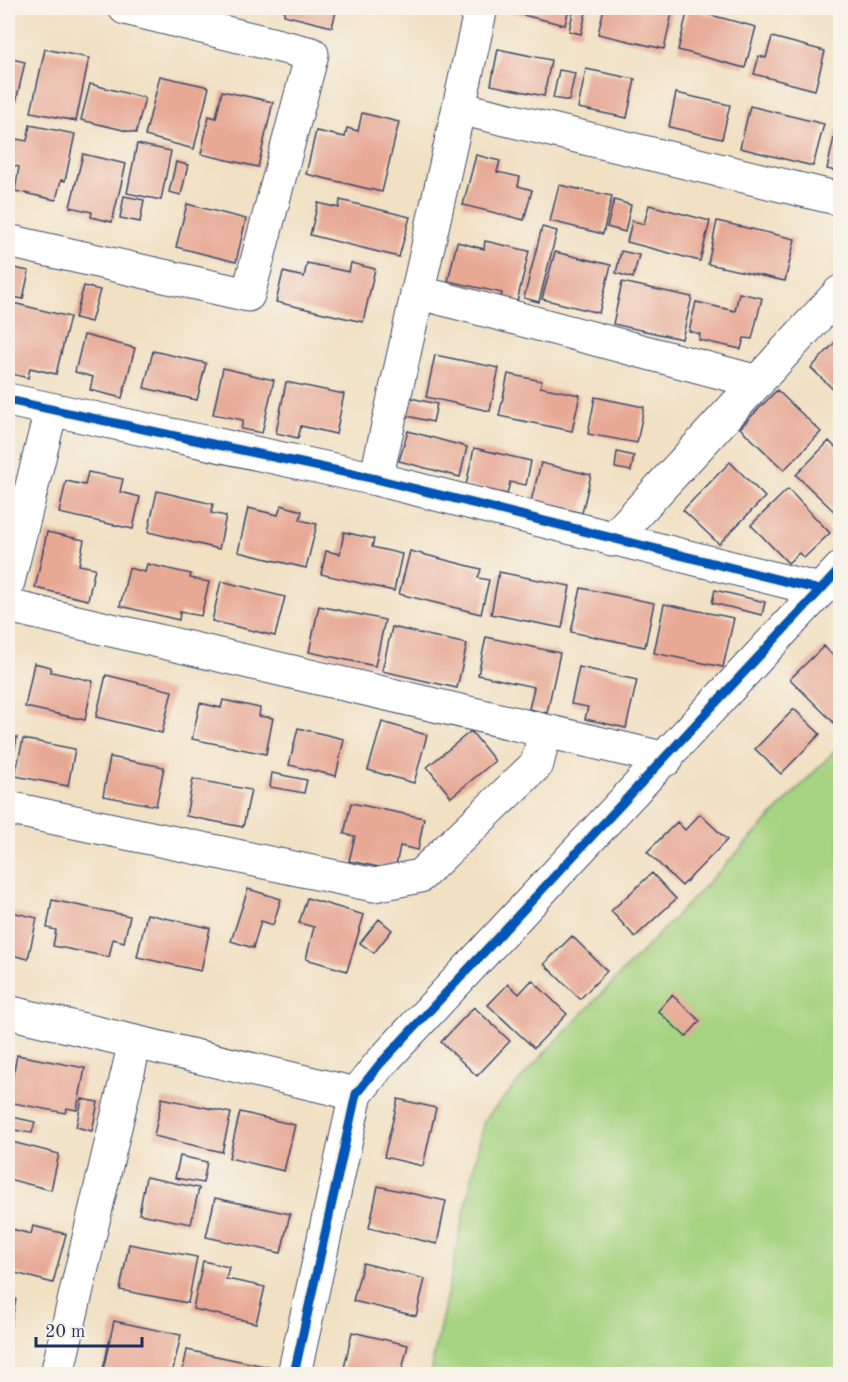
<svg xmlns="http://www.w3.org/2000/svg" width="848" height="1382" font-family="'Old Standard TT',serif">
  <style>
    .green { fill: #a5d380; stroke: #60816f; stroke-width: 1.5 }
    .building { fill: #e7a894 }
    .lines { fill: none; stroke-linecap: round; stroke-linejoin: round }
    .street-casing { stroke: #3b4a6d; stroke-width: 35 }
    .street { stroke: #fff; stroke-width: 33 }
    .cycleway-casing { stroke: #f7f3e8; stroke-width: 13 }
    .cycleway { stroke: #0057b8; stroke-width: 9 }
  </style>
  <rect width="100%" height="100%" fill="#f7f3e8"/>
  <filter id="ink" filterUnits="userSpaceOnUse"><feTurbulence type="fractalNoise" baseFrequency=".0167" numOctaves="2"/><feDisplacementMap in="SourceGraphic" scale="12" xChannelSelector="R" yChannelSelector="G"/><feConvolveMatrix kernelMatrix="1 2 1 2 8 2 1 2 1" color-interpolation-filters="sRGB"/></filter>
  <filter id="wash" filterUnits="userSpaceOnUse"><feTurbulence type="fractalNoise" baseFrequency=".008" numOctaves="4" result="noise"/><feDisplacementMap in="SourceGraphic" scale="24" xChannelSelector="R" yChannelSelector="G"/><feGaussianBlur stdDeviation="1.35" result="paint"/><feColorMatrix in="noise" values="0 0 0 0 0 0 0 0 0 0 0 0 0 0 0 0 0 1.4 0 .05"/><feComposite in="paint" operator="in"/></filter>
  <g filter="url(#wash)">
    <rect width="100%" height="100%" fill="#f1e0c2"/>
    <path class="green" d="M840,745V1372L822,1374H430L484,1120L539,1059Z"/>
    <g id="blocks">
      <path class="building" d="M285,8H337L332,27L284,15Z
        M511,8H569L565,25L510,12Z
        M574,8H587L581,34L569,31Z
        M604,8L673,9L664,49L598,34Z
        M688,9L756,27L745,68L678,50Z
        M772,37L825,51L815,90L754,74L759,56L766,58Z
        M45,49L89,58L76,121L31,112Z
        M498,49L551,60L544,96L491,85Z
        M8,58L25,62L16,102L8,100Z
        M586,69L635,79L627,118L578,108Z
        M559,70L575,73L569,101L553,98Z
        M160,76L209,87L194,149L145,136Z
        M90,84L145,98L136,133L81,120Z
        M222,91L273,102L258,167L201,154L209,116L216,118Z
        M676,93L730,105L722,139L669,127Z
        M750,106L824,124L813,166L740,148Z
        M362,113L399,122L382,192L306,174L316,131L345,137L347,128L358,131Z
        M30,125L75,134L65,181L61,180L56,200L15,191L19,167L11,165L16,139L27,141Z
        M836,129L840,130V172L827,169Z
        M137,144L171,151L161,200L127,193Z
        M83,154L126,164L112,222L91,217L92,212L70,207Z
        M476,155L500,161L497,172L520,177L518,186L532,190L524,220L463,205Z
        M176,162L188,165L181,195L169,192Z
        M559,185L612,196L603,234L550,221Z
        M124,196L144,200L140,222L120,218Z
        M340,200L410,217L399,257L310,235L318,203L339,208Z
        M614,200L631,205L625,232L607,227Z
        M187,204L246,219L236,262L176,247Z
        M649,205L710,221L700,261L627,242L632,221L644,224Z
        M717,221L795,239L785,281L708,264Z
        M542,227L557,231L539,302L524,298Z
        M485,241L529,251L516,306L500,302L502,293L448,281L457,242L484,249Z
        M621,251L639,255L633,278L616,273Z
        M555,252L611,265L599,313L542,299Z
        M307,263L349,272L351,263L375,269L363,322L276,302L283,272L304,277Z
        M14,268L29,271L23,299L8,296Z
        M622,282L692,297L682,339L613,324Z
        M84,286L100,290L91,322L75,318Z
        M739,293L762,298L752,339L744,338L741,349L699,340L700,334L689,331L696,302L735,311Z
        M13,303L70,317L56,374L30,368L28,378L8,373V325Z
        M84,335L135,348L122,398L90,390L93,377L75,372Z
        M838,339L840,341V396L811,368Z
        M153,351L206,363L197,400L144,388Z
        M435,355L499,368L490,411L426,397Z
        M223,368L274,380L262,433L241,429L243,420L213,414Z
        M508,374L542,381L540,387L580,395L572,431L499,416Z
        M286,382L344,394L336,434L301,426L298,438L276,433Z
        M777,390L821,432L784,470L740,428Z
        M407,397L437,404L433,422L403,415Z
        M595,397L644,407L637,443L588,434Z
        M408,431L467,447L460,477L399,461Z
        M829,441L840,452V517L796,475Z
        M474,448L531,461L526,485L510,482L507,494L466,485Z
        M617,452L634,456L631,471L615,468Z
        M730,462L765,497L719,544L683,510Z
        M541,463L591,475L582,513L531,501Z
        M88,472L123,479L120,492L140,497L133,529L59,513L66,481L85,485Z
        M788,489L830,533L804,558L799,553L788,563L751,525Z
        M157,491L213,504L211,513L226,516L219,549L148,532Z
        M281,505L302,511L300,520L317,524L306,568L238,552L248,508L278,515Z
        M47,532L84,540L79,565L95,568L88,600L35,588Z
        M344,532L374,539L372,547L402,554L394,591L321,574L326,551L340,554Z
        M410,551L481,569L478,578L489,580L481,614L399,594Z
        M147,564L191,574L190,578L209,582L201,616L180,612L179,620L120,606L129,568L145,572Z
        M499,572L570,586L562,628L491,614Z
        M221,581L285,597L275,636L212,621Z
        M581,588L654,603L645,647L571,632Z
        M715,590L765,602L762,615L712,603Z
        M664,604L734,618L723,667L654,653Z
        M319,606L385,620L375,666L309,652Z
        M392,627L467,644L457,688L382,671Z
        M486,637L560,653L547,713L529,709L534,687L478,675Z
        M824,646L840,663V718L835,724L790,679Z
        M34,663L51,667V672L93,681L85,720L25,707Z
        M579,667L637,680L626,728L585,719L588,707L571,704Z
        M106,675L172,691L162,733L96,717Z
        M223,700L260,708L259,716L273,718L266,754L192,739L200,703L221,708Z
        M794,709L820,734L781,774L755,749Z
        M382,722L427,735L414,783L368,770Z
        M298,728L344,739L336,776L289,765Z
        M471,731L495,761L451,797L427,767Z
        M8,735L17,737L9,780H8Z
        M23,739L75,749L68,786L15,776Z
        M110,757L164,767L156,806L103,796Z
        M272,773L307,780L304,793L270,787Z
        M193,779L251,790L243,827L186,816Z
        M351,803L424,818L418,850L400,846L395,870L349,861L355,836L344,834Z
        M700,814L727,840L682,886L647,852L677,822L685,830Z
        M652,873L676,899L635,937L611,911Z
        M248,889L281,899L273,925L261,921L253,948L231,941Z
        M307,898L364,915L347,971L306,959L314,927L299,923Z
        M52,900L130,916L124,942L113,939L109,957L53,946L56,930L47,928Z
        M8,911L37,918L28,959L8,954Z
        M147,914L210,928L201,971L137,957Z
        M379,919L392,930L374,953L360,943Z
        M572,936L607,971L580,999L544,964Z
        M532,980L567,1014L534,1048L488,1005L508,984L519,994Z
        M672,995L700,1021L686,1037L658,1011Z
        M474,1007L510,1041L477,1076L441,1042Z
        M17,1055L85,1068L77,1110L67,1108L65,1113L8,1102Z
        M162,1098L231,1113L222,1152L154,1136Z
        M82,1099L98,1102L92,1131L76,1127Z
        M398,1099L436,1108L423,1166L384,1157Z
        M240,1112L295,1125L284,1171L229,1158Z
        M8,1116L35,1122L32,1133L8,1129Z
        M8,1141L59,1154L51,1190L8,1179Z
        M180,1156L207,1162L203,1183L175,1178Z
        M146,1177L199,1188L191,1224L139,1214Z
        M378,1186L446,1201L437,1244L369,1228Z
        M215,1198L290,1214L281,1253L206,1237Z
        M33,1226L66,1234L53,1283L8,1271V1228L31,1234Z
        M129,1244L197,1257L188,1303L120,1290Z
        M203,1261L229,1267L226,1279L265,1287L256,1323L193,1309Z
        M363,1263L425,1279L416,1316L353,1301Z
        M8,1297L16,1299L9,1334H8Z
        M114,1321L181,1335L172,1374H102Z
        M352,1332L408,1345L401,1374L343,1373Z
        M187,1350L269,1367L267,1374H182Z"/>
    </g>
  </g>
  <g filter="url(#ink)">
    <use href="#blocks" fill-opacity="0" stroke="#3b4a6d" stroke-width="1.5"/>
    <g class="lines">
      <defs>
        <path id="street" d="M459,108L840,199
          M8,241L248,295L312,54L125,8
          M417,292L758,382
          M8,400L376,479L820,590
          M376,479L481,8
          M612,540L840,292
          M8,582L51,410
          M8,606L667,759
          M8,808L374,885L420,876L537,764L545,731
          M8,1012L356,1094
          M57,1374L135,1042
          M294,1374L356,1094L379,1065L840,569"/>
      </defs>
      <use href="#street" class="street-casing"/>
      <use href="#street" class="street"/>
      <defs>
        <path id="cycleway" d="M8,400L376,479L820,590
          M294,1374L356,1094L379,1065L840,569"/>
      </defs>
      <use href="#cycleway" class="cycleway-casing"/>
      <use href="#cycleway" class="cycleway"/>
    </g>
  </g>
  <rect width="848" height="1382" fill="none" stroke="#f7f3e8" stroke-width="30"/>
  <path d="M36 1337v9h106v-9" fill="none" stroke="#1b2f5e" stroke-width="3"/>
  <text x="45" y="1337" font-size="18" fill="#1b2f5e" stroke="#f7f3e8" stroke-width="4.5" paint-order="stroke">20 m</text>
</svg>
